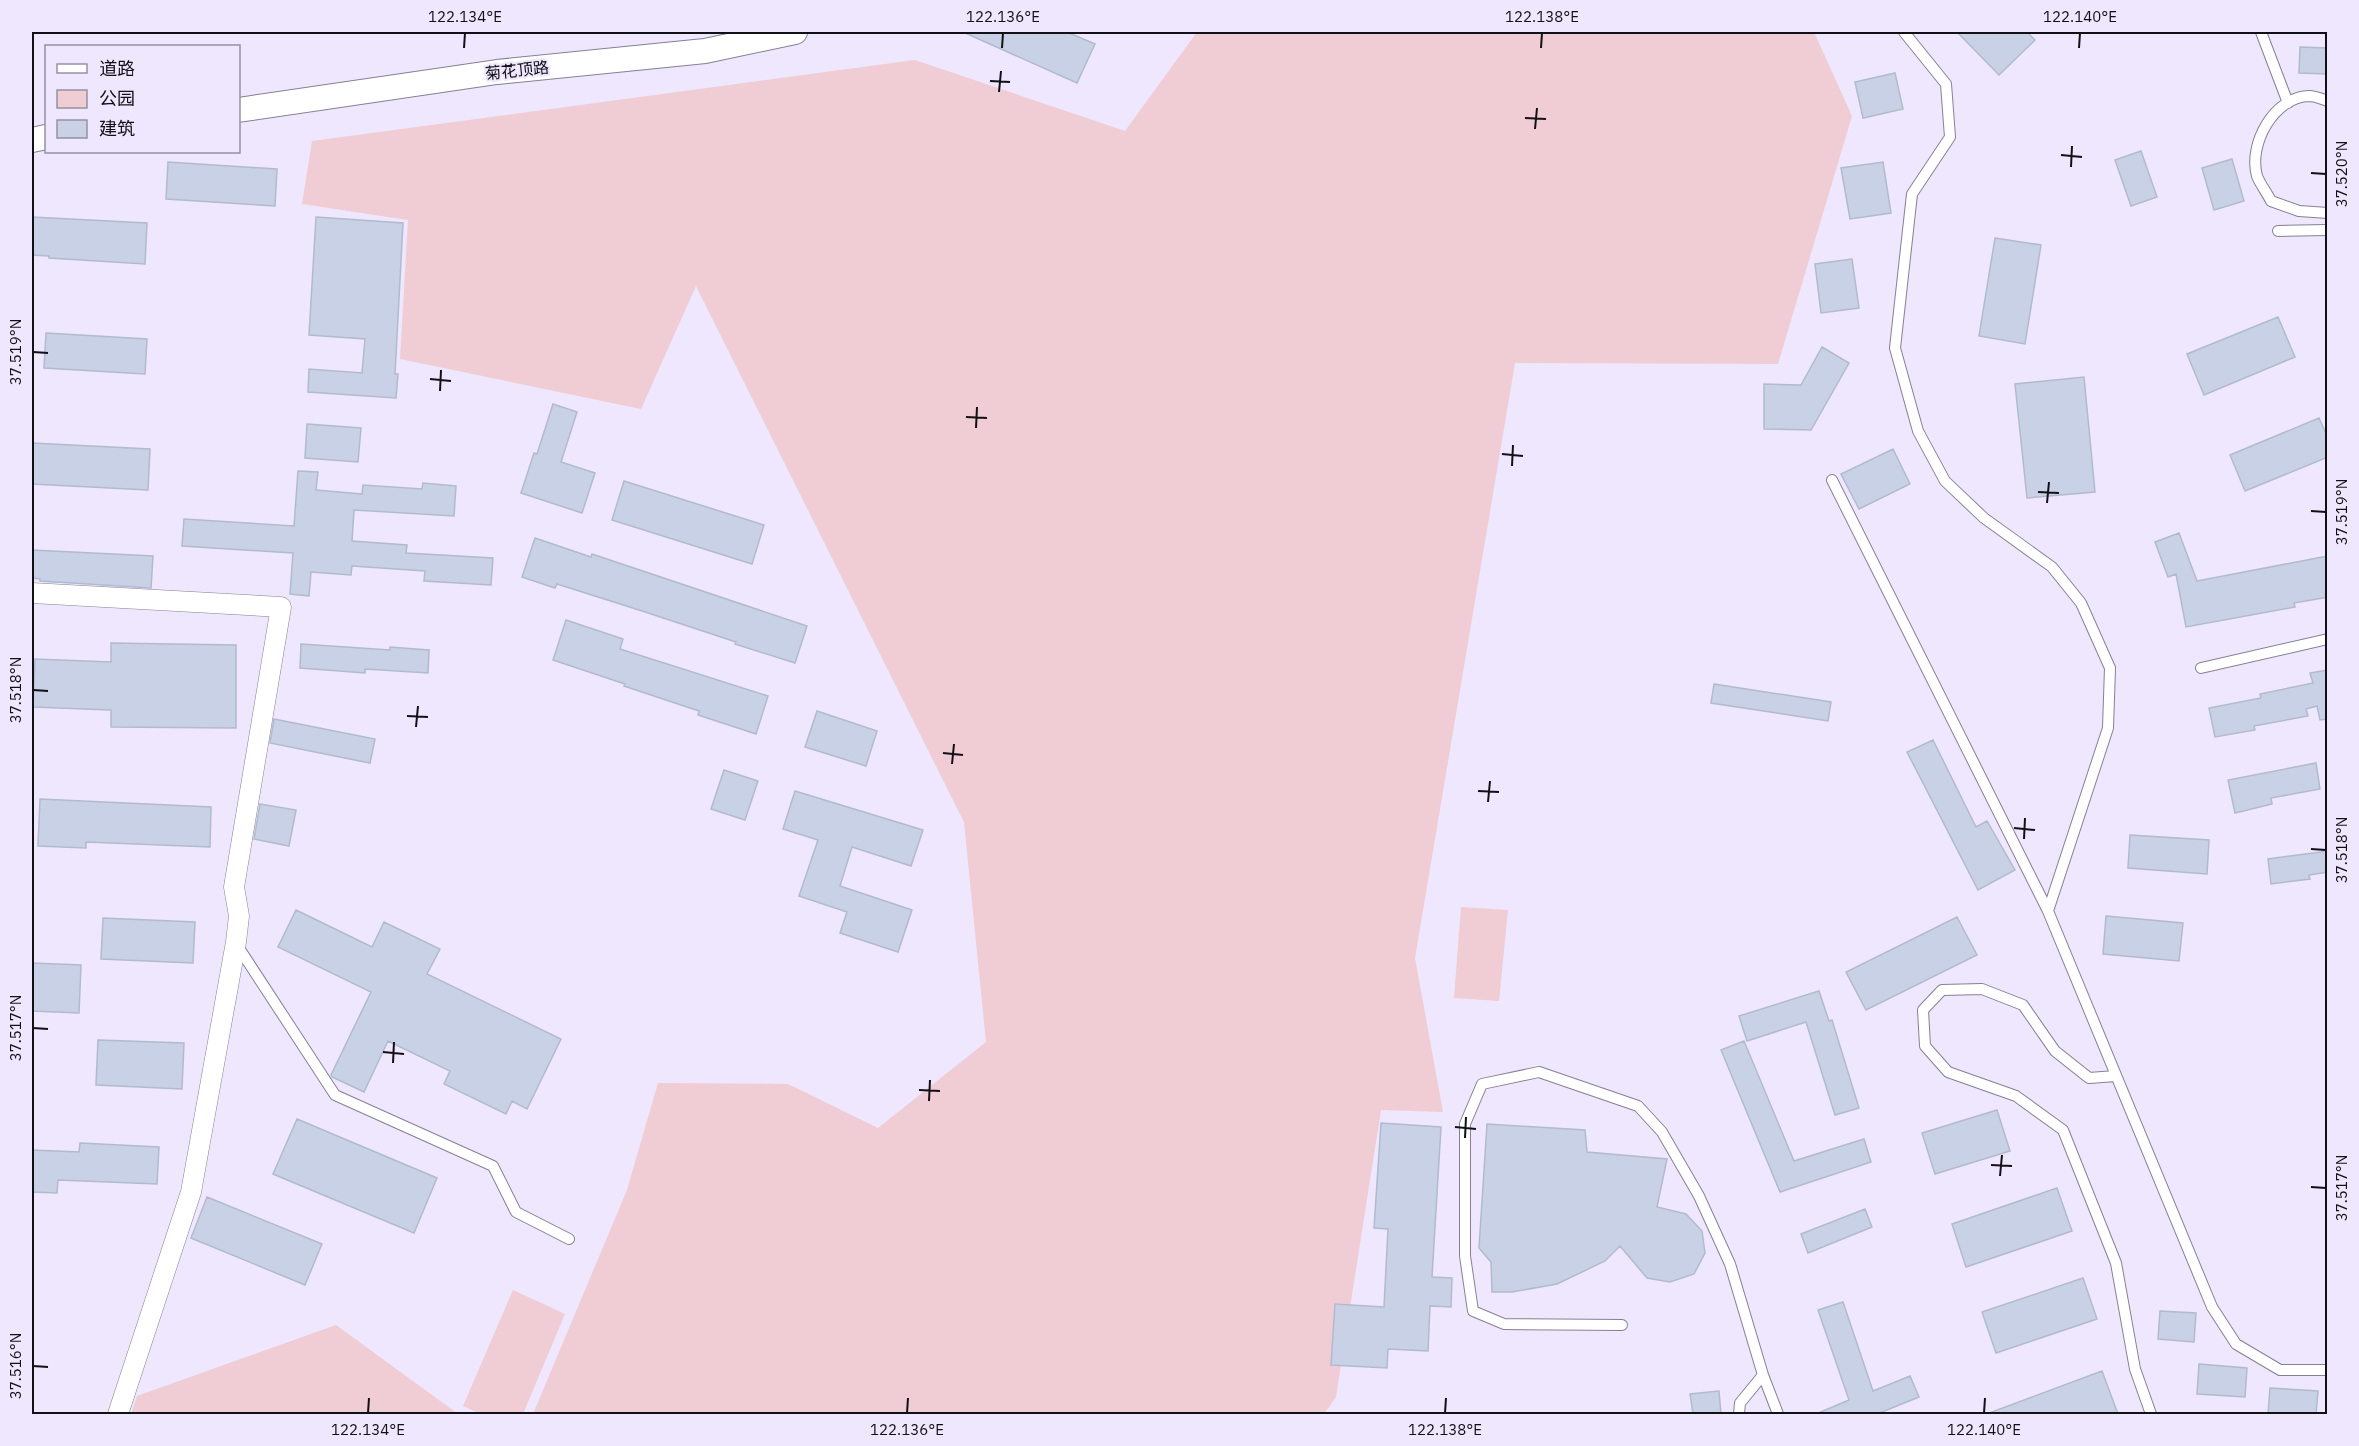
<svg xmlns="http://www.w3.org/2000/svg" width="2359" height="1446" font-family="'IBM Plex Sans','Noto Sans SC',sans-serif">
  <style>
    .green { fill: #f0ccd4 }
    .building { fill: #c9d1e6; stroke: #b2bace; stroke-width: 1.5 }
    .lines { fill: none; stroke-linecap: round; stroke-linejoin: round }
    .service-casing { stroke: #868094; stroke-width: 12 }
    .minor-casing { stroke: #868094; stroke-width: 21 }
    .tertiary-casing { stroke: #868094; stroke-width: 26 }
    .service { stroke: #fff; stroke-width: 10 }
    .minor { stroke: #fff; stroke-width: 20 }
    .tertiary { stroke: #fff; stroke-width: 24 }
    .ticks { fill: none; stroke: #121017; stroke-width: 2 }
    .labels { text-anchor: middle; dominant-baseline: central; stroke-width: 4.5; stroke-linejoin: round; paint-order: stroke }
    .street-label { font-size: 16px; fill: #121017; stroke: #eee7fd }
    .neatline { fill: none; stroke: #121017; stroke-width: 2 }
    .ticks-label { font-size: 15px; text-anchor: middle; fill: #121017 }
  </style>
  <rect width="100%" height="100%" fill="#eee7fd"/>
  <path class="green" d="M1197,32H1814L1852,116L1778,364L1515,363L1415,958L1443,1112L1381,1110L1336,1397L1324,1414H533L627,1190L658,1083L788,1084L878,1128L986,1042L964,822L696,286L641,409L400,359L408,220L302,204L312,141L915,60L1125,131Z
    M1461,907L1508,910L1499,1001L1454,998Z
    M513,1290L565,1314L523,1414H481L463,1406Z
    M336,1325L458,1414H131L137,1396Z"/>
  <path class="building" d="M963,32H1067L1095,44L1077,83Z
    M1957,32H2027L2035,40L1999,75Z
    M2300,47L2328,48V74L2299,73Z
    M1895,73L1903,109L1863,118L1855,82Z
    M2141,151L2157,197L2131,206L2115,160Z
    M2232,159L2244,201L2214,210L2202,168Z
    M168,162L277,169L275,206L166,199Z
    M1883,162L1891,213L1850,219L1841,168Z
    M32,217L147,223L145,264L49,258V256L32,255Z
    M316,217L403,223L395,374H398L396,398L308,392L309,369L362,373L365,339L309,335Z
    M1995,238L2041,245L2025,344L1979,336Z
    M1852,259L1859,308L1821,313L1815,264Z
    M2278,317L2295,357L2204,395L2187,354Z
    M46,333L147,339L145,374L44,368Z
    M1822,347L1849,363L1811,430L1764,429V384L1801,385Z
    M2084,377L2095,492L2027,498L2015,384Z
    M553,404L577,412L561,462L595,473L582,513L521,493L534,453L537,454Z
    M2319,418L2328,438V457L2245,491L2230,455Z
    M307,424L361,428L358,462L305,458Z
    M32,443L150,449L148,490L32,484Z
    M1893,449L1910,484L1859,509L1841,474Z
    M298,471L318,472L316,490L362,494L363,485L422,489L423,483L456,486L454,516L354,510L352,541L407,545L406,553L493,558L491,585L424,581L425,571L352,566L351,575L311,572L309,596L290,594L293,553L182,546L184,519L294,526Z
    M624,481L764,525L752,564L612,520Z
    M2179,533L2197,581L2328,556V597L2294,603L2295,607L2186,627L2176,574L2168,577L2155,542Z
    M535,538L591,557L592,554L807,626L795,663L735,644L736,642L639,610L557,584L555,588L522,577Z
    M32,550L153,556L151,588L40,581V579L32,578Z
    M566,620L623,639L620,649L768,696L756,734L698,715L699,711L624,686L625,684L553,660Z
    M111,643L236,645V728L111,727V710L33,707L35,659L111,662Z
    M301,644L390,650V647L429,650L428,673L365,669V673L300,668Z
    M2328,670V719L2320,720L2317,706L2306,709L2308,716L2254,726L2255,730L2215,737L2209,708L2261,698L2260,694L2313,683L2310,673Z
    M1714,684L1831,702L1828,721L1711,703Z
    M817,711L877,731L866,766L805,747Z
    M274,719L375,739L370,763L270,743Z
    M1933,740L1976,827L1987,821L2015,870L1978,890L1907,752Z
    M2316,763L2320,789L2271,798L2272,804L2235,813L2228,780Z
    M724,770L758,781L745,820L711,809Z
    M795,791L923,830L911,866L852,847L840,886L912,910L898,952L840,933L847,912L799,896L818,840L783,829Z
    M40,799L211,807L210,847L86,842V848L38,846Z
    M260,804L296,810L289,846L254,839Z
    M2130,835L2209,840L2207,874L2128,868Z
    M2328,851V872L2309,875L2310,879L2271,884L2268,859Z
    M296,910L372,947L384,922L440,949L427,974L561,1039L527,1109L512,1101L506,1114L444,1084L450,1071L388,1041L364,1092L332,1077L331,1075L371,992L278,947Z
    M2106,916L2183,923L2179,961L2103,954Z
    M1957,917L1977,955L1866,1010L1846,972Z
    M103,918L195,922L193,963L101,959Z
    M32,963L81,965L79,1013L32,1011Z
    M1819,991L1829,1021L1832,1020L1859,1108L1835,1115L1806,1022L1747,1041L1739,1016Z
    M98,1040L184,1043L182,1089L96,1085Z
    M1744,1041L1794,1161L1864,1139L1871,1162L1780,1192L1721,1050Z
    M1997,1110L2010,1151L1935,1174L1922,1133Z
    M297,1119L437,1178L414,1233L273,1174Z
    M1381,1123L1441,1127L1432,1277L1452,1278L1451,1307L1430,1306L1428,1351L1388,1349L1387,1368L1331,1365L1335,1304L1384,1307L1388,1229L1374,1228Z
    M1487,1124L1585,1130L1587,1152L1667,1159L1657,1207L1686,1214L1702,1231L1705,1253L1694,1274L1670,1282L1647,1278L1620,1246L1605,1261L1557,1284L1512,1292H1492L1491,1262L1479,1248Z
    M80,1143L159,1147L157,1184L58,1180L57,1193L32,1192V1150L79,1152Z
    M2057,1188L2072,1231L1966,1267L1952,1224Z
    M207,1197L322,1244L305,1285L191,1238Z
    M1865,1209L1872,1227L1808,1253L1801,1234Z
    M2083,1278L2097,1319L1996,1353L1982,1312Z
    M1843,1302L1873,1391L1910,1376L1919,1397L1877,1414H1816L1849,1400L1818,1310Z
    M2160,1311L2196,1313L2194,1342L2158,1339Z
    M2199,1364L2247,1368L2245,1397L2197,1394Z
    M2102,1371L2118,1414H1990L1989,1413Z
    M2270,1388L2318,1391L2316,1414H2268Z
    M1719,1391L1721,1414H1693L1690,1394Z"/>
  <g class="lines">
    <defs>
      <path id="service" d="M1904,32L1946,84L1950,137L1912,194L1895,348L1918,431L1945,481L1984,518L2052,567L2081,603L2110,668L2108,728L2048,911
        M2261,32L2288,103
        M2328,101C2322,99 2315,96 2309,96C2274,97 2248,144 2257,176C2260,184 2267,193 2271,201L2299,211L2328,213
        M2278,231L2328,230
        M1832,480L2048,911L2212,1307L2236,1344L2280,1370H2328
        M2201,668L2328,639
        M237,945L335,1095L493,1166L516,1212L569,1239
        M2116,1076L2089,1078L2055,1051L2023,1005L1982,989L1942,990L1923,1010L1925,1046L1948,1072L2016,1096L2063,1130L2116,1263L2135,1369L2151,1414
        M1622,1325L1504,1324L1473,1311L1465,1256V1124L1482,1084L1539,1072L1638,1106L1662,1132L1699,1196L1730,1264L1763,1375L1778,1414
        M1739,1414L1740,1403L1763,1375"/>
      <path id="minor" d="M32,593L281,607L234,887L239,916L236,942L191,1192L118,1414"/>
      <path id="tertiary" d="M238,110L497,72L705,51L795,32
        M32,140L46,137"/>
    </defs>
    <use href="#service" class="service-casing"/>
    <use href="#minor" class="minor-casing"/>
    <use href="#tertiary" class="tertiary-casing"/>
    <use href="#service" class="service"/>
    <use href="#minor" class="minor"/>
    <use href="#tertiary" class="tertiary"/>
  </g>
  <path class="ticks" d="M464,48L465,33M1002,48L1003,33M1541,48L1542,33M2079,48L2080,33M990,81L1010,82M999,92L1001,71M1525,118L1546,119M1535,129L1537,108M2061,155L2082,157M2071,167L2072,146M2311,173L2326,174M33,352L48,353M430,379L451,381M440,391L441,370M966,417L987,418M976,428L977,407M1502,454L1523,456M1512,466L1513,445M2038,492L2059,493M2047,503L2049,482M2311,511L2326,512M33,690L48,691M407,716L428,717M416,727L418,706M943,753L963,755M952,764L954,744M1478,791L1499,792M1488,802L1490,781M2014,828L2035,830M2024,839L2025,818M2311,849L2326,850M33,1028L48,1029M383,1052L404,1054M393,1063L394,1042M919,1090L940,1091M929,1101L930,1080M1455,1127L1476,1129M1465,1138L1466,1117M1991,1165L2012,1166M2000,1176L2002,1155M2311,1187L2326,1188M33,1366L48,1367M368,1413L369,1398M907,1413L908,1398M1445,1413L1446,1398M1984,1413L1985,1398"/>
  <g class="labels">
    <g class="street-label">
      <text transform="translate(517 70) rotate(-6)">菊花顶路</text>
    </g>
  </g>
  <rect width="2359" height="1446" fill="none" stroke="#eee7fd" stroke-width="66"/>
  <rect x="45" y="45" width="195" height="108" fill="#eee7fd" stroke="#9691a1" stroke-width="1.5"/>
  <rect x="57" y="64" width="30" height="9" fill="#ffffff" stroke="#9691a1" stroke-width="1.5"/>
  <text x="99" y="75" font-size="18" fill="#121017">道路</text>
  <rect x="57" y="90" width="30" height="18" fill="#f0ccd4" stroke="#9691a1" stroke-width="1.5"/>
  <text x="99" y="105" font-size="18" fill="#121017">公园</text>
  <rect x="57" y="120" width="30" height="18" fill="#c9d1e6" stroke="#9691a1" stroke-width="1.5"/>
  <text x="99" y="135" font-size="18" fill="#121017">建筑</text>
  <rect x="33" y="33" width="2293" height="1380" class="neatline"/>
  <g class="ticks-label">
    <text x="465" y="22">122.134°E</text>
    <text x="1003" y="22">122.136°E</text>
    <text x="1542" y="22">122.138°E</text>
    <text x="2080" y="22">122.140°E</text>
    <text transform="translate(2342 174) rotate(-90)" y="5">37.520°N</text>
    <text transform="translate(16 352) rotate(-90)" y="5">37.519°N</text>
    <text transform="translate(2342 512) rotate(-90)" y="5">37.519°N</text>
    <text transform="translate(16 690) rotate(-90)" y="5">37.518°N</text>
    <text transform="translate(2342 850) rotate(-90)" y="5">37.518°N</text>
    <text transform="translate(16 1028) rotate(-90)" y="5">37.517°N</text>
    <text transform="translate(2342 1188) rotate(-90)" y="5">37.517°N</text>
    <text transform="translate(16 1366) rotate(-90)" y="5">37.516°N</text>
    <text x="368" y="1435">122.134°E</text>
    <text x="907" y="1435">122.136°E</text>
    <text x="1445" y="1435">122.138°E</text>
    <text x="1984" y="1435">122.140°E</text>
  </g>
</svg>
